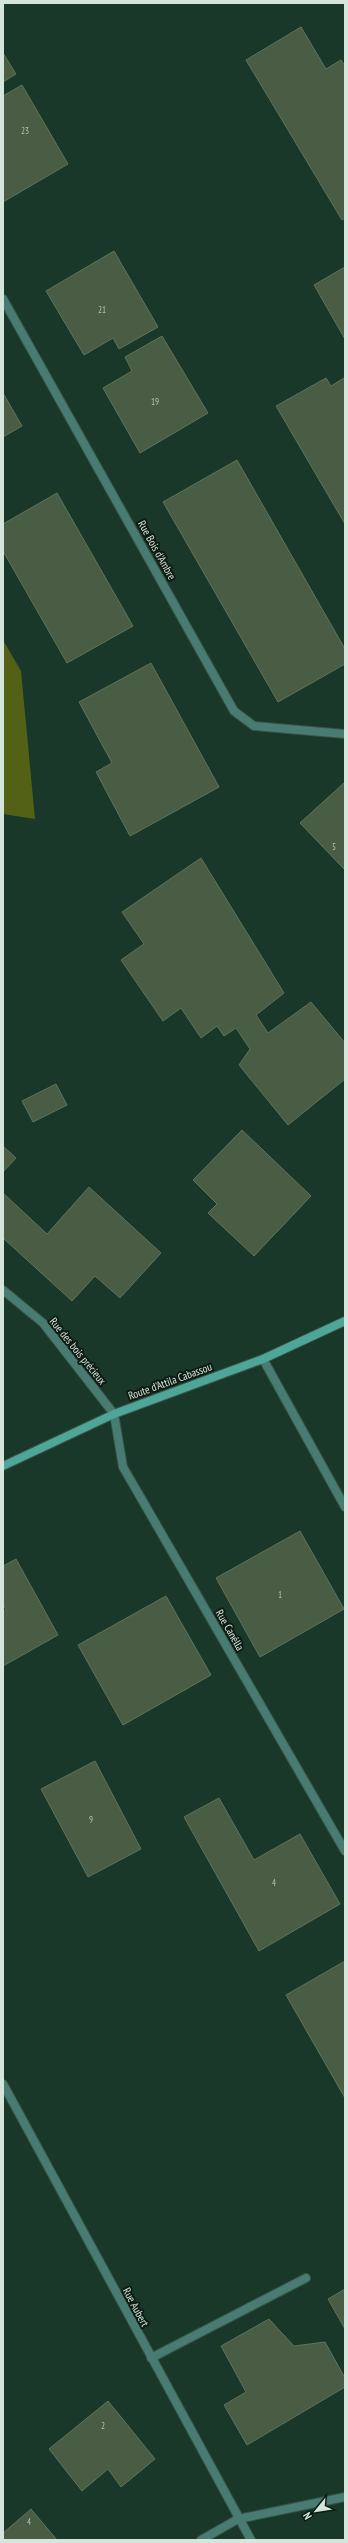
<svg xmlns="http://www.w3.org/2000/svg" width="348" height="2543" font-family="'PT Sans Narrow',sans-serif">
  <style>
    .green { fill: #526116 }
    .building { fill: #495d45; stroke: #5e735b }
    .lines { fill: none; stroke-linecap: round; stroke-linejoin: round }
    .lane-casing { stroke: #385445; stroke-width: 10 }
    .street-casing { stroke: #385445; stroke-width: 10 }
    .secondary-casing { stroke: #385445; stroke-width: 10 }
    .lane { stroke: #487c73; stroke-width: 8 }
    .street { stroke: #487c73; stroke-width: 8 }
    .secondary { stroke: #4ea698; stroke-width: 8 }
    .labels { text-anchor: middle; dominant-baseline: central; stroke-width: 4; stroke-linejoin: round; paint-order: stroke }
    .number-label { font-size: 9px; fill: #b1c3b6 }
    .street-label { font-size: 11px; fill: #d4e5db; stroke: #0f1c15 }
  </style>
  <rect width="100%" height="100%" fill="#1a3829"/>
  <path class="green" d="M3,640L21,671L35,819L3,814Z"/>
  <path class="building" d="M301,27L326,69L341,60L345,66V218L342,220L246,60Z
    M3,53L16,74L3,82Z
    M22,85L68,164L3,202V96Z
    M114,251L158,327L119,349L113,338L84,355L46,291Z
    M345,267V339L314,285Z
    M162,336L208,413L140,453L103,388L132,371L125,357Z
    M326,378L331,386L344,378L345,380V524L276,406Z
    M3,393L22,426L3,437Z
    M237,460L345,649V664L278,702L163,502Z
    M57,493L133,626L67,663L3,551V524Z
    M151,663L219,787L130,836L96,772L112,763L79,702Z
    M345,782V870L300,823Z
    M201,858L284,993L256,1015L268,1033L311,1002L345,1043V1079L288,1125L239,1065L250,1049L236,1028L224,1036L217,1026L201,1038L181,1008L163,1021L121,960L144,944L122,912Z
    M56,1084L67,1105L33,1122L22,1101Z
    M242,1130L311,1196L254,1256L208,1213L217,1204L193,1180Z
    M3,1146L16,1158L3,1172Z
    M89,1187L161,1253L120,1298L95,1276L72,1301L3,1238V1193L47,1234Z
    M300,1531L344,1609L260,1657L216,1578Z
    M16,1559L58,1635L3,1666V1612L6,1610L3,1604V1566Z
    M166,1596L211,1675L123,1725L78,1645Z
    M95,1761L141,1849L88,1877L41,1789Z
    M219,1798L254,1860L300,1834L340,1904L259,1951L184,1817Z
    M345,1961V2098L286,1995Z
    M345,2289V2329L328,2299Z
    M269,2319L294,2346L325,2342L345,2378V2387L247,2445L224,2405L246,2392L221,2346Z
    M108,2401L155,2459L121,2487L108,2469L82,2491L49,2449Z
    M31,2509L57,2540H3V2533Z"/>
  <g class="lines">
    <defs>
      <path id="lane" d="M151,2358L306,2278
        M238,2519L345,2497"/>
      <path id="street" d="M3,299L234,711L254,726L345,734
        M3,1290L43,1323L114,1414L123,1467L345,1851
        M263,1359L345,1507
        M3,2084L251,2540
        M201,2540L238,2519"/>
      <path id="secondary" d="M3,1466L114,1414L263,1359L345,1321"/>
    </defs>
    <use href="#lane" class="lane-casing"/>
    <use href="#street" class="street-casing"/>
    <use href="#secondary" class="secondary-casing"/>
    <use href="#lane" class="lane"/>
    <use href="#street" class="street"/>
    <use href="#secondary" class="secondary"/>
  </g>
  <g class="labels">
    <g class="number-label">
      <text x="25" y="130">23</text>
      <text x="102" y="309">21</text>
      <text x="155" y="401">19</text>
      <text x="334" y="846">5</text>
      <text x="280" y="1594">1</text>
      <text x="91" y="1819">9</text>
      <text x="274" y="1882">4</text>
      <text x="103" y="2425">2</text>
      <text x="29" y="2521">4</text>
    </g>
    <g class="street-label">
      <text transform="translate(157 550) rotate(61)">Rue Bois d'Ambre</text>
      <text transform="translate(78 1351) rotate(51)">Rue des bois précieux</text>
      <text transform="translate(170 1381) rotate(-20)">Route d'Attila Cabassou</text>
      <text transform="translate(230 1630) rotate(60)">Rue Canélla</text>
      <text transform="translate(136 2307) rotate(62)">Rue Aubert</text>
    </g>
  </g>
  <rect width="348" height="2543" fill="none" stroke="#d4e5db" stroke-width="8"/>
  <g transform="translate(316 2511) rotate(240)" stroke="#0f1c15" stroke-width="3" paint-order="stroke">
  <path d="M0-3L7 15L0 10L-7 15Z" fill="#d4e5db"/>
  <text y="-6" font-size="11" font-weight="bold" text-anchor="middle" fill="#d4e5db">N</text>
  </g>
</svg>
